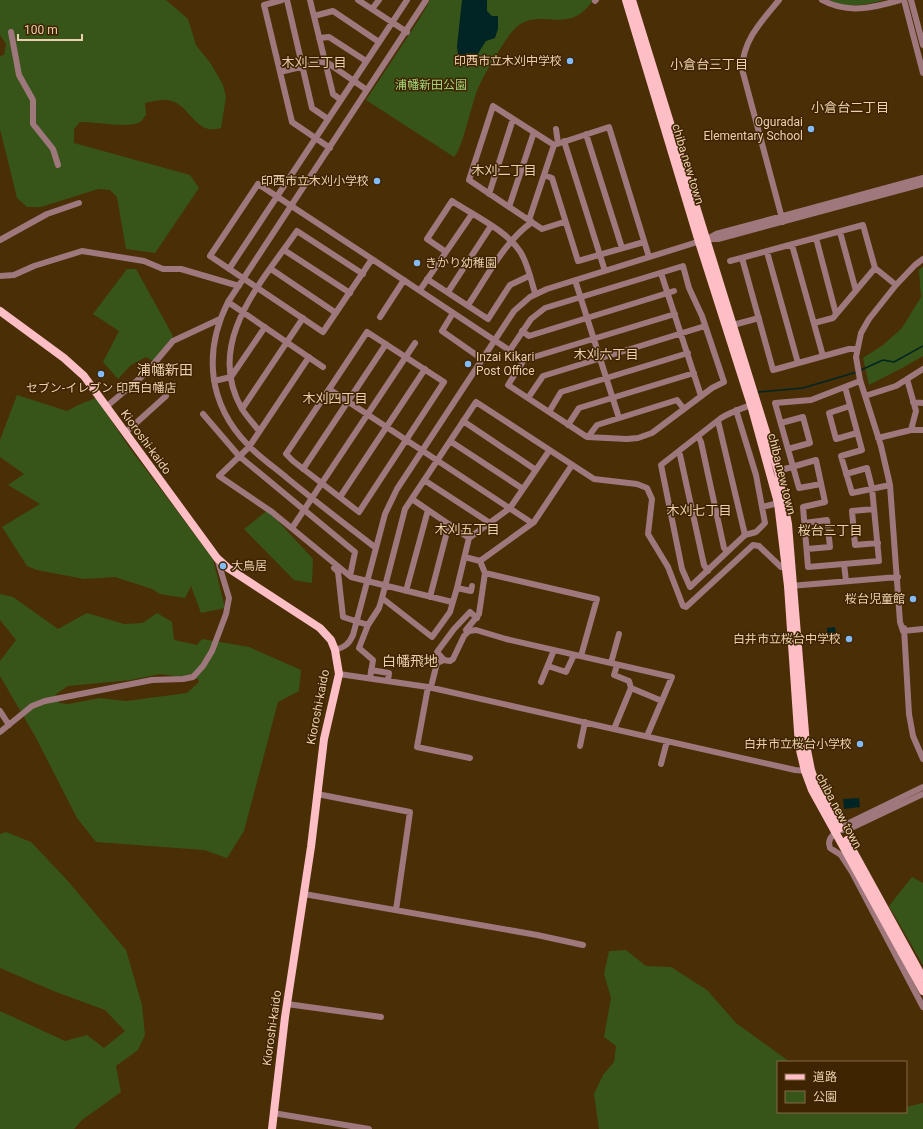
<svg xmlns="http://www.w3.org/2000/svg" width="923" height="1129" font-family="Roboto,'Noto Sans JP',sans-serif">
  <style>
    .green { fill: #385519; fill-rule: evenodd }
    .water { fill: #002524 }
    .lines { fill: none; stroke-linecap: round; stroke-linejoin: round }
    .stream { stroke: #002524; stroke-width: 1.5 }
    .minor { stroke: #9e787c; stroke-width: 6 }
    .major { stroke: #febec5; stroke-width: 8 }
    .poi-dot { fill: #83bcfb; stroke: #3e2400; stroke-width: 1.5 }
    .labels { text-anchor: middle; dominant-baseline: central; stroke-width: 3; stroke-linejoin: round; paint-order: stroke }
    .poi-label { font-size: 12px; fill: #ebcfae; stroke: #3e2400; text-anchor: end }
    .park-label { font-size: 12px; fill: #a3d377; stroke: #3e2400 }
    .street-label { font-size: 12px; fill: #ebcfae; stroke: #3e2400 }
    .neighbourhood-label { font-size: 13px; fill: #ebcfae; stroke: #3e2400 }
    .quarter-label { font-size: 14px; fill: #ebcfae; stroke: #3e2400 }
  </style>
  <rect width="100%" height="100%" fill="#492e06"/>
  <path class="green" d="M0,0H166L188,19L196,45L211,64L223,85L226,97L221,128C194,136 191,104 168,100C161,99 152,102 145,103L146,115C144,117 142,121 140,122C130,129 94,121 80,122L74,129V143L190,175L199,188L155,253L126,249L117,197L110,190L98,189L41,207H27L17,198L0,129V56L4,55L6,44L0,35Z
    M430,0H593C567,40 536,1 511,33C501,46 486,71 479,86C472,100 463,149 454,157L366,100L420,18Z
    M829,0H884C865,5 848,9 829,0Z
    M923,267V356L904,367L869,385L863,358L883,345L902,328L921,297L919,270Z
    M127,269H136L173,336L158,364L146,357L131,365L118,379L103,362L119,331L93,314Z
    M17,395L67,411L78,405L96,398L129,447L213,559L225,608L201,613L191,586L185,598L160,594L152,589L115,577L84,579L37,570L27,566L2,527L40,504L8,485L24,474L0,457V440Z
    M268,510L313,559L312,583L294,580L244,529Z
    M0,594L13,597L58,629L87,613L124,624L143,623L157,613L172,622L174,640L197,645L202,639L249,647L301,670L299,691L278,702L244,831L227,858L204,850L96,842L77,818L35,736L0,676V661L16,640L0,620ZM160,674L198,679L199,682L187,693L126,701L100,698L68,704L59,703L56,694L68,686L131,680Z
    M6,832L31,842L67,880L126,950L142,1005L145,1035L138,1050L116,1066L121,1092L82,1120L74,1129H0V1011L65,1041L87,1035L104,1048L125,1031L105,1010L56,992L0,968V834Z
    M912,877L923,883V965L889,906Z
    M626,950L646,966L671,967L707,990L736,1023L790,1062H778V1112H906V1107L923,1103V1129H599L594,1094L603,1075L614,1062L616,1046L604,1037L611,998L604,974L609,951Z"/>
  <path class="water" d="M462,0H487V11L492,16H498V29L495,38L486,41L477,55L466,53V57L458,55L457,46Z
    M835,627L837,643H828L827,628Z
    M859,798L860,807L844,809L843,799Z"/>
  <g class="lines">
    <path class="stream" d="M861,370L883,360L894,362L923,346
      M758,392L803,388L857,372"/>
    <path class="minor" d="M282,0L264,5L292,122L330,148
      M287,0L312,108L328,119
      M310,0L333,94L341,100
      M358,0L407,32
      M779,0C761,22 743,40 742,69L783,222
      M822,0C847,14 873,8 900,0
      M904,0L923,73
      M911,0L923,45
      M595,1L596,0
      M372,9L379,0
      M314,16L333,11L379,42
      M11,32L19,75L33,100V124L53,149L58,165
      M319,38L329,37L366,61
      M280,72L325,61L364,88
      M556,129L558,143
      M586,134L622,248
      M564,141L605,271
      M554,145L493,106L469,180L542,229L564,222
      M544,175L552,178L578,261L644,242
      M489,194L513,119
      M509,207L534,132
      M529,220L554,145L609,127L649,257
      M840,232L856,291
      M816,238L836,314
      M709,239H718L923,184
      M0,240L47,214L79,203
      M792,245L823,356
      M284,250L350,293
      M446,252L427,239L452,201C473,215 508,231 521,253C528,265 531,280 535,293
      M767,252L798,363
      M742,258L773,370L849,349H857
      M372,259L323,332L210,256L258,184L372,259C423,293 474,327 524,360
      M730,261L863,225L875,268L896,285
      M229,269L407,0
      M271,269L336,313
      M661,273L701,396
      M0,276L14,275L34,266L82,251L144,261L163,269H181L239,286
      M427,279L488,319L510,285L529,276
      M575,280L619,418
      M420,290L472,214
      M448,292L491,226
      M228,302L323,367
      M468,305C487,277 504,242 532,222
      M453,313L442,331L482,359
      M380,317L404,280
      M814,323L833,318L875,268
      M733,325L759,318
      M522,331L529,336L674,291
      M367,332L444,382L359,512L293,461L286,454Z
      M510,350L531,319L545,308L683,266L689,288L702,316L724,382L712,388L652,433L638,438L627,439L587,437L508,385L524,360L675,314
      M309,357L249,447L219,476L272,512L351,577L452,602
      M214,381L231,377L265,327
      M845,387L862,450L841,456L852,493L890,485
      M329,389L532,523
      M865,396L896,386L923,369
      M528,398L543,376L705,326
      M913,402L923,403
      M850,406L829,413L836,439L857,433
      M106,407L146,373L173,341L220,319
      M242,409L303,318
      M736,410L756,475L765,523L756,532L745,535L690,587L682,569L661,465L721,418C731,412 740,409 751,405
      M549,412L561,392L688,353
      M203,414L239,456L355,552L350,576
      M463,421L536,470
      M718,421L745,535
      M781,423L803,417L810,443L788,449
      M568,425L579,408L694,373
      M911,430H923
      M259,431C254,424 247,417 242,409C204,343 261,283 297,231L363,274
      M125,433L166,396
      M698,436L701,442L724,548L727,552
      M588,437L597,425L677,400L684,409
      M878,438L911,430L916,411L907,379
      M450,441L523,489
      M678,452L680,455L704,565L708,571
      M303,469L386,344
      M778,471L816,460L825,502L803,507L808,567L879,561L872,488L867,468L846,474
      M424,480L490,523
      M821,484L799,488L775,403L811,400L860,381
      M340,497L425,369
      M762,507L778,503
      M874,509L852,511L855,545L878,543
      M428,510L469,538
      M804,523L827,520L830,547L807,549
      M292,528L415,343
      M376,548C346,525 316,502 287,478C274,467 259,457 248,445C208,404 203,352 228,302L426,0
      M465,557L480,561
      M844,564L846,581
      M334,568L338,572L343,617L368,625L379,608L382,598L432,637L450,612L457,588L471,591L472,586
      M485,573L480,561L534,522L572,465
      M790,586L898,577
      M457,588L469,538L510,508L549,451
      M406,591L428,510L412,499
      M430,597L449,524
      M382,598L405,509L476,402L594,479L637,484L647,488L652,499L648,534L668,567L683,606L686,607L753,545L759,546L781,567L785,566
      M368,625L359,648L373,660L370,678
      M904,628L909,714L913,736L923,759
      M466,630L479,614L485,573L597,599L581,656
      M903,631L900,622L890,485L881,446L860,380L856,357L861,333L869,319L896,285L915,265L923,259
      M903,631L923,629
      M335,650C345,647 349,644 353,635L385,514L397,489L514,311L530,297L547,289L707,239L716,234L923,178
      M444,660L437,652L454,629L470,612L477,618
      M611,663L619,634
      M548,666L566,672L574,655
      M371,670L389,673L388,681
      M339,674L428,687L795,770L807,771
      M541,682L554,650
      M428,687L417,747L470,758
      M431,687L437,663L444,660L450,661L453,659L464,636L469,631L476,630L506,639L672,677L647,736
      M631,688L662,701
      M0,711L9,725
      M614,729L631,688L629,681L614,675L617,665
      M0,732L32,706L45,701L152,680L183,679L193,677L203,666L212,651L226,614L229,598L217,558
      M580,746L585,722
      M661,764L667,741
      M923,787L847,824C841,831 830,833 829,843L830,848L841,855L852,872L923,1007
      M317,794L410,812L396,910
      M841,830L849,829L923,794
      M304,894L537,935L583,945
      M287,1004L381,1017
      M273,1113L369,1129"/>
    <path class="major" d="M626,0L699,242L751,405L778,503L788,586L799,746L805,771L812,790L923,991
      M632,0L778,471L788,524L806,745L811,770L816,784L840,828
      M0,311L64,358L84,376L217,558L228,568L320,628L331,640L335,650L339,674L324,739L311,847L285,1017L272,1129
      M847,840L923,978"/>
  </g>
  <g class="poi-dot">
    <circle cx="570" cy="61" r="4"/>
    <circle cx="811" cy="129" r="4"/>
    <circle cx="377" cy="181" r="4"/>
    <circle cx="417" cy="263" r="4"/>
    <circle cx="468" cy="364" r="4"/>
    <circle cx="101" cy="374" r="4"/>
    <circle cx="223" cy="566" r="4"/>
    <circle cx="913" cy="599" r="4"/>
    <circle cx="849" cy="639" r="4"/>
    <circle cx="860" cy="744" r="4"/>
  </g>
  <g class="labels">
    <g class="poi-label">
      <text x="562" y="61">印西市立木刈中学校</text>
      <text x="803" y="122">Oguradai<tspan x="803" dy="14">Elementary School</tspan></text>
      <text x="369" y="181">印西市立木刈小学校</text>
      <text x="425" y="263" text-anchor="start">きかり幼稚園</text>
      <text x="476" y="357" text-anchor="start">Inzai Kikari<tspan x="476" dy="14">Post Office</tspan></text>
      <text x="101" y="388" text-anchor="middle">セブン-イレブン 印西白幡店</text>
      <text x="231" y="566" text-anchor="start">大鳥居</text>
      <text x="905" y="599">桜台児童館</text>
      <text x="841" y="639">白井市立桜台中学校</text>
      <text x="852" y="744">白井市立桜台小学校</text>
    </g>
    <g class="park-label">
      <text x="431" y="85">浦幡新田公園</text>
    </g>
    <g class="street-label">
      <text transform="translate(688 164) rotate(73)">chiba new town</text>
      <text transform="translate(146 442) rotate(54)">Kioroshi-kaido</text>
      <text transform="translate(782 474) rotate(76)">chiba new town</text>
      <text transform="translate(318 707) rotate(-79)">Kioroshi-kaido</text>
      <text transform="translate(839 811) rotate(62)">chiba new town</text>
      <text transform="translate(272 1028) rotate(-82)">Kioroshi-kaido</text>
    </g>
    <g class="neighbourhood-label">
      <text x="314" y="62">木刈三丁目</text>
      <text x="709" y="64">小倉台三丁目</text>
      <text x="850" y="107">小倉台二丁目</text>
      <text x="504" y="170">木刈二丁目</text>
      <text x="606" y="354">木刈六丁目</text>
      <text x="335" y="398">木刈四丁目</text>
      <text x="699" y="510">木刈七丁目</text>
      <text x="467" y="529">木刈五丁目</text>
      <text x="830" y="530">桜台三丁目</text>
    </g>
    <g class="quarter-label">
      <text x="165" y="370">浦幡新田</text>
      <text x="410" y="661">白幡飛地</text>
    </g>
  </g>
  <rect x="777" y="1061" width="130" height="52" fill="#3e2400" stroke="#836846"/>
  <rect x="785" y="1074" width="20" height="6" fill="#febec5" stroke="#836846"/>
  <text x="813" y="1081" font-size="12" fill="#ebcfae">道路</text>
  <rect x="785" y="1091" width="20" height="12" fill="#385519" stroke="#836846"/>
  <text x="813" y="1101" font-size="12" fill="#ebcfae">公園</text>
  <path d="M18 34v6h64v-6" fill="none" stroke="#ebcfae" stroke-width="2"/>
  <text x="24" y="34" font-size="12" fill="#ebcfae" stroke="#3e2400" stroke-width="3" paint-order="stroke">100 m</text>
</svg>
